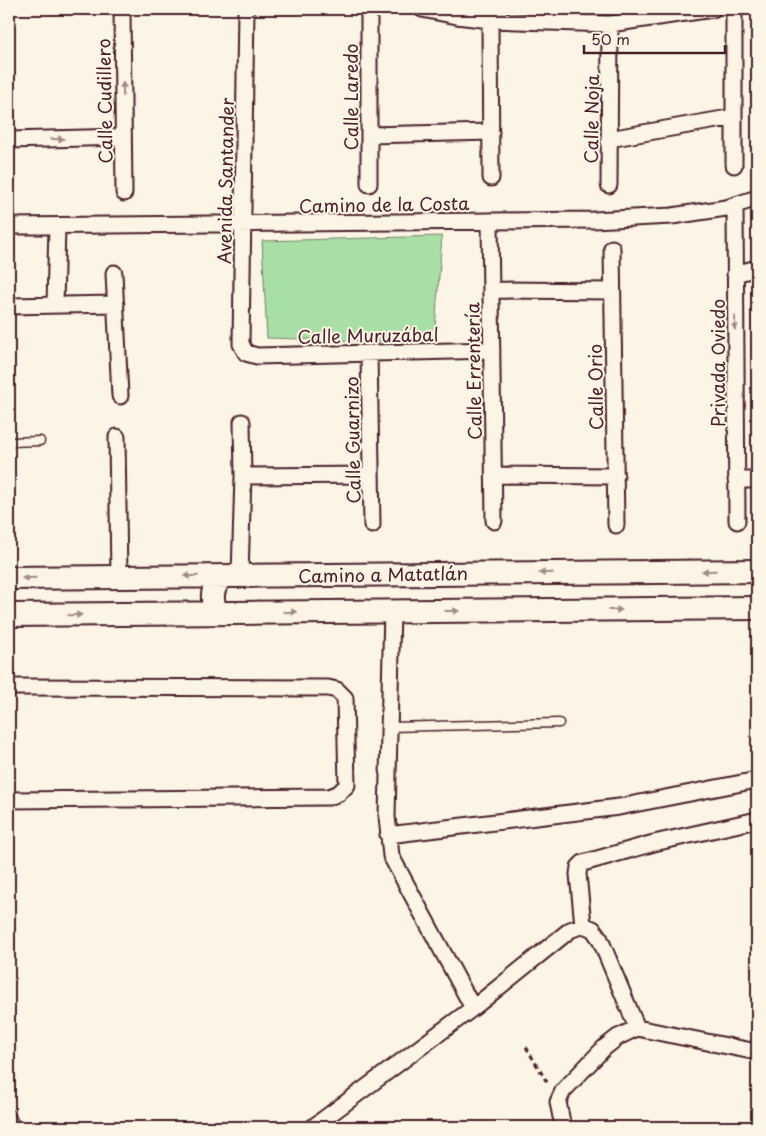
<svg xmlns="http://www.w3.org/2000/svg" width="766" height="1136" font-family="'Playpen Sans',sans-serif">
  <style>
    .green { fill: #a7dfa4; stroke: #787f68 }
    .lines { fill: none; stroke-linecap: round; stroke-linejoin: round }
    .lane-casing { stroke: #4a1f2b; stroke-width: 11 }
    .street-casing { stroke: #4a1f2b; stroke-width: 19 }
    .secondary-casing { stroke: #4a1f2b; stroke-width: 26 }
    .path { stroke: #4a1f2b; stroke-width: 3; stroke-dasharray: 5 4; stroke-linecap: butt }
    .lane { stroke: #fcf5e5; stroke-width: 8 }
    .street { stroke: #fcf5e5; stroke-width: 15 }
    .secondary { stroke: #fcf5e5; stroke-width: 22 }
    .oneway { fill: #a38a88 }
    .labels { text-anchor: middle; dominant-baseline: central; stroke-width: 4; stroke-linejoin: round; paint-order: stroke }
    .street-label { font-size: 18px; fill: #4a1f2b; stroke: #fcf5e5 }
  </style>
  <rect width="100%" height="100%" fill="#fcf5e5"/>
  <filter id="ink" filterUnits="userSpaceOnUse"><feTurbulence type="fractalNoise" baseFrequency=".02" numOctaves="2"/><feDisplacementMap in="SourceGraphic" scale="10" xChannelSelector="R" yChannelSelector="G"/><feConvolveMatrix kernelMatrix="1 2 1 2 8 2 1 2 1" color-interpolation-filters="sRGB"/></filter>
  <g filter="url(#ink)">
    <path class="green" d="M442,236L434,343L267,338L262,241Z"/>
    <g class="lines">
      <defs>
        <path id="lane" d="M9,442L40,441
          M390,727L559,723
          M9,1113L16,1127"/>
        <path id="street" d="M122,9L124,193
          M246,9L241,344L246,353L257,356L492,350
          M369,9V184
          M422,9L457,16L490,20L610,24L713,9
          M490,20L491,178
          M369,135L491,132
          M609,139L734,117
          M9,140L123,137
          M734,165V9
          M609,185L610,24
          M735,205L737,521
          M490,221L494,521
          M9,226L593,220L672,216L726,208L757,198
          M612,248L616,525
          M114,273L120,396
          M735,274L757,268
          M491,290L612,291
          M55,305L57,226
          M9,306L116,304
          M369,353L372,525
          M117,437L119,577
          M494,475L616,476
          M243,476L371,475
          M736,480H757
          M240,575L243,476L242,422
          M392,611L387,816L391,856L473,1008
          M9,687L328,688L337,690L345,698L347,785L339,793L329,797L9,800
          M388,835L619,807L757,780
          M583,925L578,874L579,867L583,863L654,843L757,820
          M313,1127L473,1008L570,930L583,925L593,929L600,939L637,1028
          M563,1127L558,1102L563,1091L604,1048L618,1037L637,1028L757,1052"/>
        <path id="secondary" d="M9,578L757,571
          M217,613C210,598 212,588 222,576
          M9,615L757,608"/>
      </defs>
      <use href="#lane" class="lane-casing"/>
      <use href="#street" class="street-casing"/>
      <use href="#secondary" class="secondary-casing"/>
      <path class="path" d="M526,1047L548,1084"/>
      <use href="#lane" class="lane"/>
      <use href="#street" class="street"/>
      <use href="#secondary" class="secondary"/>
    </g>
    <defs><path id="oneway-solid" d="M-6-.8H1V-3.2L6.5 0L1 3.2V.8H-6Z" transform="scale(1.25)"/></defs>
    <g class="oneway">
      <use href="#oneway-solid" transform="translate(123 89) rotate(-90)"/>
      <use href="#oneway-solid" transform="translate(57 139) rotate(-1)"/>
      <use href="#oneway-solid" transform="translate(735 323) rotate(90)"/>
      <use href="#oneway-solid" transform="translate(709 571) rotate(179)"/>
      <use href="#oneway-solid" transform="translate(546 573) rotate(179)"/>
      <use href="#oneway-solid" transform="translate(191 576) rotate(179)"/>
      <use href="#oneway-solid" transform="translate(29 578) rotate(179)"/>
      <use href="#oneway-solid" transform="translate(615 610)"/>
      <use href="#oneway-solid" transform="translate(452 611)"/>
      <use href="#oneway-solid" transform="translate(290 612)"/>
      <use href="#oneway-solid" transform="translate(75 615) rotate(-1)"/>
    </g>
  </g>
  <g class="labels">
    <g class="street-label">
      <text transform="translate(350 97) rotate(-90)">Calle Laredo</text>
      <text transform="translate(104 101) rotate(-91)">Calle Cudillero</text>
      <text transform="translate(591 119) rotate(-89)">Calle Noja</text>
      <text transform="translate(225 181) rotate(-89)">Avenida Santander</text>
      <text transform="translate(384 204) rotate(-1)">Camino de la Costa</text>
      <text transform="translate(368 335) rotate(-1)">Calle Muruzábal</text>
      <text transform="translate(717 363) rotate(-90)">Privada Oviedo</text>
      <text transform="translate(473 371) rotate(-91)">Calle Errentería</text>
      <text transform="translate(595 387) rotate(-91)">Calle Orio</text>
      <text transform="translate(352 440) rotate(-91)">Calle Guarnizo</text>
      <text transform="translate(383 574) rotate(-1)">Camino a Matatlán</text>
    </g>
  </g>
  <rect width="766" height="1136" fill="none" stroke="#fcf5e5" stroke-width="30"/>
  <rect x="15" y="15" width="736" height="1106" fill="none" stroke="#4a1f2b" stroke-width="2" filter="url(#ink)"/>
  <path d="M584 45v8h141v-8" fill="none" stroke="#4a1f2b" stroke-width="2.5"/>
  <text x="591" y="45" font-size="15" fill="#4a1f2b" stroke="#fcf5e5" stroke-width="4" paint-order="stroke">50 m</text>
</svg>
